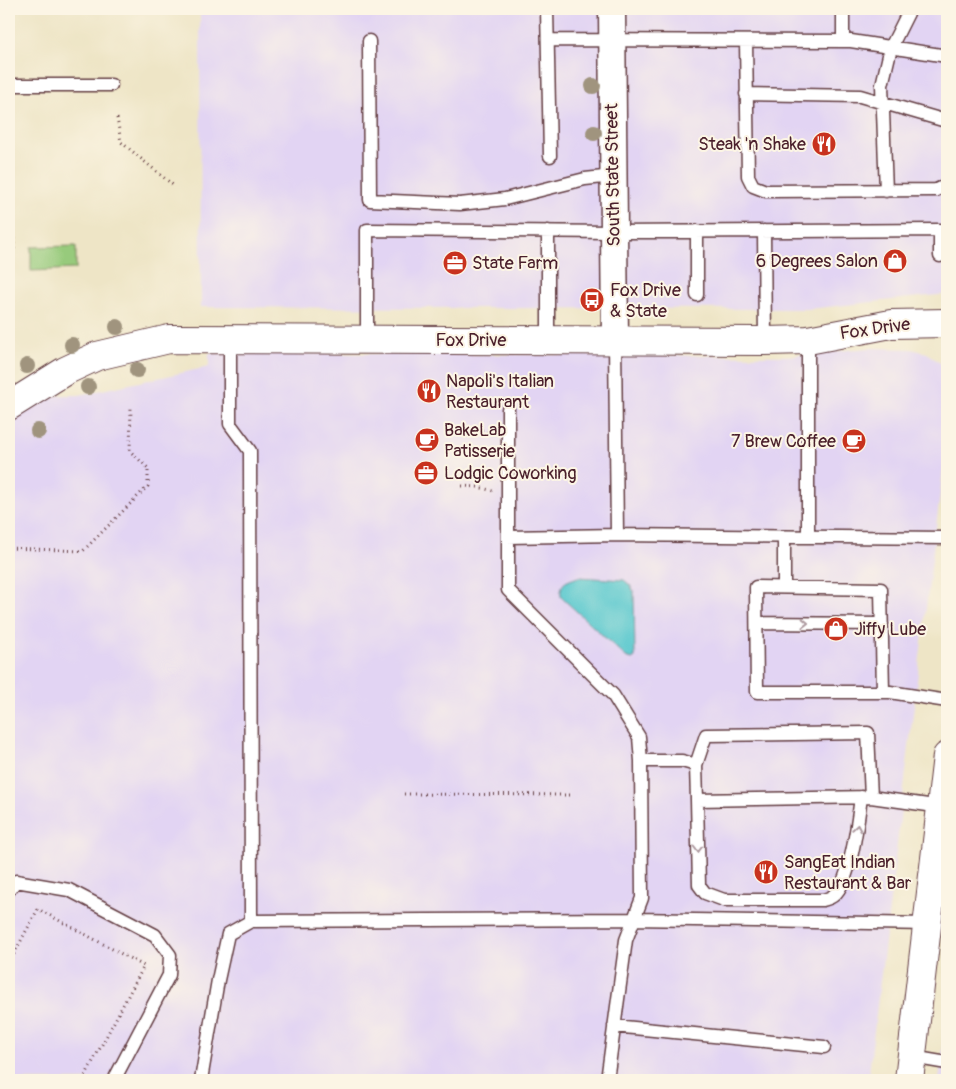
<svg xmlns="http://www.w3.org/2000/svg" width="956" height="1089" font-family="Pangolin,sans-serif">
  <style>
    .built { fill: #e2d4f3 }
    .green { fill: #97ca7b; stroke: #707453 }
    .water { fill: #5cc9cf; stroke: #53747d }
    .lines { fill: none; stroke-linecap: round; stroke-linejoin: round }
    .lane-casing { stroke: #633d42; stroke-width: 15 }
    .street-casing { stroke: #633d42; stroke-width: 29 }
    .secondary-casing { stroke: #633d42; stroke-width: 30 }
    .primary-casing { stroke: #633d42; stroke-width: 30 }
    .path { stroke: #633d42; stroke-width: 3; stroke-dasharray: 1 4; stroke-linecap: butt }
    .lane { stroke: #fff; stroke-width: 12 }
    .street { stroke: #fff; stroke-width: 26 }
    .secondary { stroke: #fff; stroke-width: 28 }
    .primary { stroke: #fff; stroke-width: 28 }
    .tree { fill: #a0947e }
    .oneway { stroke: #ae9aa0 }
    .labels { text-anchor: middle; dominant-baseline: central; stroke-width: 4; stroke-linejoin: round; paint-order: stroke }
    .poi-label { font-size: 18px; fill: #4a1f2b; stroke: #fcf5e5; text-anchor: start }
    .street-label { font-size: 18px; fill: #4a1f2b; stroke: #fcf5e5 }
  </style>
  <rect width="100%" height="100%" fill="#fcf5e5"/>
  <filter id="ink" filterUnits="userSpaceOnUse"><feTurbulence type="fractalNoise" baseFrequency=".02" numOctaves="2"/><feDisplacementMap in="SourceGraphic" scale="10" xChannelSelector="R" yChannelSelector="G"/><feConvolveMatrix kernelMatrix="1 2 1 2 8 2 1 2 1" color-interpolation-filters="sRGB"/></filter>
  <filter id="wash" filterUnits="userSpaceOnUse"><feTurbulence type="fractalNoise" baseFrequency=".0096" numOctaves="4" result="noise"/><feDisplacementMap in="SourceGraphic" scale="20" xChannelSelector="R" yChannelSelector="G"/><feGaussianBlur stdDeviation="1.12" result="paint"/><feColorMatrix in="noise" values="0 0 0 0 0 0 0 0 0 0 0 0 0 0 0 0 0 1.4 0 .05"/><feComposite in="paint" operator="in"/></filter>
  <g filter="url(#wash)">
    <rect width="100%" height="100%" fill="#eee5c6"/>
    <path class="built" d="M200,9H947V294L808,309L201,307Z
      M870,348L911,349L927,353L944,366L947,374V437L868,1080H9V396L79,395L209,367V353L787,356Z
      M947,1014V1080H939Z"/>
    <path class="green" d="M76,246V269L31,271V247Z"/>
    <path class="water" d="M578,577L624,580L630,585L634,592L635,657L632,659L626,657L561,597C560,582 565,582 578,577Z"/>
  </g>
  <g filter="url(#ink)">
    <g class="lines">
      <defs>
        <path id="lane" d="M547,9L550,156
          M843,9V41
          M548,40L851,41L947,56
          M369,41L370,200L460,204L505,199L585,179L613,176
          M746,41L748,176L753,186L766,191L936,190L947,185
          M9,85H111
          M746,94L860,96L946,121L947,123
          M886,191L882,85L891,47L910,9
          M697,231V295
          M764,231L765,341
          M230,339V424L250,451L251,921
          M367,339V230L614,232L940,230V256
          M548,340V231
          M808,340V537
          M617,535L947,538
          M508,537V409
          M784,587V537
          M757,623L882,624
          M883,692L881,589L756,587L757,692H890L947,701
          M641,761H682L696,765L697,800L871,797L942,807
          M696,765L706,735L868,733L871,797
          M697,800L699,885L705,893L724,900H823C827,899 831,898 834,895C851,881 858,820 861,797
          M9,890L16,881L69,890L155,935L170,955L169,975L114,1080
          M614,1026L824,1047
          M912,1057L947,1063
          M201,1080L218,980L228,934L251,921L634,919L928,924
          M607,1080L626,940L642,898L641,761L639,737L613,695L508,590V537L617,535L615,340"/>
        <path id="street" d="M612,9L615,340"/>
        <path id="secondary" d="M9,406L65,371L97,356L169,339L765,341L808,340L891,324L947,323"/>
        <path id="primary" d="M909,1080L947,756"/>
      </defs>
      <use href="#lane" class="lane-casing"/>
      <use href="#street" class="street-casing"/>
      <use href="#secondary" class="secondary-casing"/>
      <use href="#primary" class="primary-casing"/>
      <path class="path" d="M117,118L121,142L174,186
        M9,217H13L14,249H9
        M462,428L478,429L493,434
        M462,486L478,487L493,491
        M9,548L83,551L148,486V468L130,451L131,407
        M404,794L574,795
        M9,963L38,909L144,966L83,1080"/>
      <use href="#lane" class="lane"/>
      <use href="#street" class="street"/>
      <use href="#secondary" class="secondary"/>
      <use href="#primary" class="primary"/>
    </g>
    <g class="tree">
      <circle cx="593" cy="86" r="8"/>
      <circle cx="594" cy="133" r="8"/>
      <circle cx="117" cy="327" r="8"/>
      <circle cx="72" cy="345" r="8"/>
      <circle cx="27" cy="366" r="8"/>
      <circle cx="137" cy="370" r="8"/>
      <circle cx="88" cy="387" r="8"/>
      <circle cx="38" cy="431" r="8"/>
    </g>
    <defs><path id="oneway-chevron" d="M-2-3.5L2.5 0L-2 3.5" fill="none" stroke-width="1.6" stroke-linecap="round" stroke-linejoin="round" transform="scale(1.25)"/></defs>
    <g class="oneway">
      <use href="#oneway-chevron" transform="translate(805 623) rotate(1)"/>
      <use href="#oneway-chevron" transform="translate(857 828) rotate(-81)"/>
      <use href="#oneway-chevron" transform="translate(698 849) rotate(90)"/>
    </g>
  </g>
  <defs>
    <symbol id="restaurant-disc" viewBox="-11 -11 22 22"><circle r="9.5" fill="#c8321e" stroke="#fcf5e5"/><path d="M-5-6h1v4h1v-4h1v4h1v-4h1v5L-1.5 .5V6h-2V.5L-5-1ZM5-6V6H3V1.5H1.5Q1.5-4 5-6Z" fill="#fff"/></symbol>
    <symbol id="shop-disc" viewBox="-11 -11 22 22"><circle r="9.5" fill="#c8321e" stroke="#fcf5e5"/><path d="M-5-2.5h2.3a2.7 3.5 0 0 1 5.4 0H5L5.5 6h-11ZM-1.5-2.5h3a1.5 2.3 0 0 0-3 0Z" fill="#fff"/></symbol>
    <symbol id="office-disc" viewBox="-11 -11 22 22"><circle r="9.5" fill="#c8321e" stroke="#fcf5e5"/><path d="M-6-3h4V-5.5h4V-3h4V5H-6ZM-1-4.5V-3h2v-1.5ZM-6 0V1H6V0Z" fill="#fff"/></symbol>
    <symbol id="bus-disc" viewBox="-11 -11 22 22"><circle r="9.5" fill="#c8321e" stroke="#fcf5e5"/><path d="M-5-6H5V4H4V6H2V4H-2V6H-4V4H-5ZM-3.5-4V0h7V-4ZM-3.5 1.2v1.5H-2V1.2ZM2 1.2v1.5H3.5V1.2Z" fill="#fff"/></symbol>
    <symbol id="cafe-disc" viewBox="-11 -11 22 22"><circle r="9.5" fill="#c8321e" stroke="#fcf5e5"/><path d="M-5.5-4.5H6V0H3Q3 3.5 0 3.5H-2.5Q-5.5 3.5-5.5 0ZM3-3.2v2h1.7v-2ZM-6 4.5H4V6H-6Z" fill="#fff"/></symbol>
  </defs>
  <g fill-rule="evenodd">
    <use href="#restaurant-disc" x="810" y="130" width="28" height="28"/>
    <use href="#shop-disc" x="881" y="247" width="28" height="28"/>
    <use href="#office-disc" x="441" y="249" width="28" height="28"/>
    <use href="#bus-disc" x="578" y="286" width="28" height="28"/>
    <use href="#restaurant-disc" x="415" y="377" width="28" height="28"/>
    <use href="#cafe-disc" x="413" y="426" width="28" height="28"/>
    <use href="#cafe-disc" x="840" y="427" width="28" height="28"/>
    <use href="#office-disc" x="412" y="459" width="28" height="28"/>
    <use href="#shop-disc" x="822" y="615" width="28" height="28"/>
    <use href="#restaurant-disc" x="752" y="858" width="28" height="28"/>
  </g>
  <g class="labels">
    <g class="poi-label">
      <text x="806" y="144" text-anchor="end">Steak 'n Shake</text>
      <text x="878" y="261" text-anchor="end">6 Degrees Salon</text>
      <text x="472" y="263">State Farm</text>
      <text x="610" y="290">Fox Drive<tspan x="610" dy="21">&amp; State</tspan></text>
      <text x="446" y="381">Napoli's Italian<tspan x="446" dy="21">Restaurant</tspan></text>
      <text x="444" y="430">BakeLab<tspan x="444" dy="21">Patisserie</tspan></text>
      <text x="836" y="441" text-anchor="end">7 Brew Coffee</text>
      <text x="444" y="473">Lodgic Coworking</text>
      <text x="854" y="629">Jiffy Lube</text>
      <text x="784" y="862">SangEat Indian<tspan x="784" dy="21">Restaurant &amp; Bar</tspan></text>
    </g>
    <g class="street-label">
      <text transform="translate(613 175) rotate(-91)">South State Street</text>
      <text transform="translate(875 329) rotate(-8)">Fox Drive</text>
      <text x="471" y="340">Fox Drive</text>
    </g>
  </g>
  <rect width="956" height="1089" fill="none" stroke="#fcf5e5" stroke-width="30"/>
</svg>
